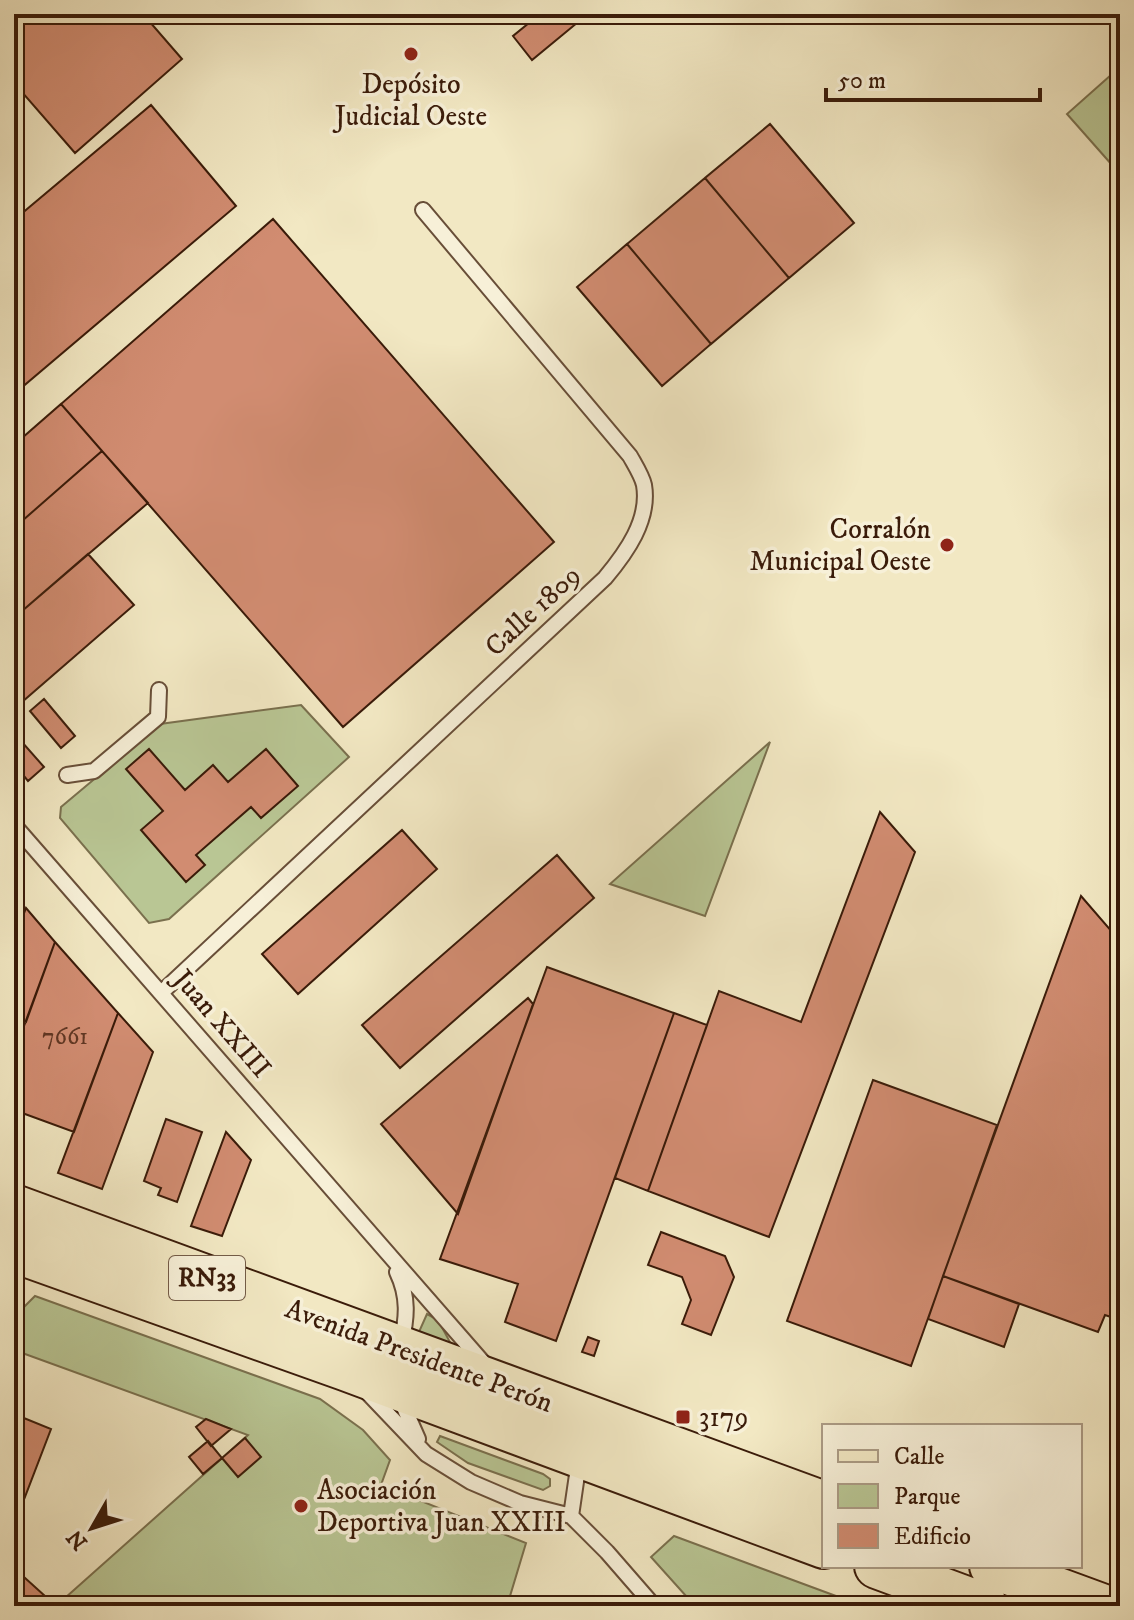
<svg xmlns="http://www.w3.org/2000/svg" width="1134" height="1620" font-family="'IM FELL DW Pica',serif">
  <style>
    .green { fill: #b9c694; stroke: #7a704e; stroke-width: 2 }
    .building { fill: #d18c71; stroke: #3a1b09; stroke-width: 2 }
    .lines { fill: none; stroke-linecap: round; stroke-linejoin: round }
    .service-casing { stroke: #684e38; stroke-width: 18 }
    .primary-casing { stroke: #3a1b09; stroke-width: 48 }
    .service { stroke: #f7f0d8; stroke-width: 14 }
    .primary { stroke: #f2e8c3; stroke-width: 44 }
    .poi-dot { fill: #8f2418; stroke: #f7f0d8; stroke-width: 3 }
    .labels { text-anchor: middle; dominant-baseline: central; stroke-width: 7; stroke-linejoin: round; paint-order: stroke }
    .number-label { font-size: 24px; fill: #603723 }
    .shield { fill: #f7f0d8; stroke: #735b47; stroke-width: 2 }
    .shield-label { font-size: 26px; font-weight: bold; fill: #3a1b09 }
    .poi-label { font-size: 28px; fill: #3a1b09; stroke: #f7f0d8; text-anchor: start }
    .street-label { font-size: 28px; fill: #3a1b09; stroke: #f7f0d8 }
  </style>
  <rect width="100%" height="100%" fill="#f2e8c3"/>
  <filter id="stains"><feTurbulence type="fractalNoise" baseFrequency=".0025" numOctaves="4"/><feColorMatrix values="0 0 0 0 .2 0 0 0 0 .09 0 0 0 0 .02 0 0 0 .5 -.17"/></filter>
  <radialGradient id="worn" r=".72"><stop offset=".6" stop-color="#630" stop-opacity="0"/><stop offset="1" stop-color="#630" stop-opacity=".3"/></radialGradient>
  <path class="green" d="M1120,67V174L1067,114Z
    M301,705L349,757L169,919L149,923L60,818L61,807L160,724Z
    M770,742L705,916L610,884Z
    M35,1296L320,1399L363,1430L390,1460L381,1485L526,1543L507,1606H56L248,1435L14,1350V1317Z
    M427,1314L438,1320L451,1344L418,1334Z
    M440,1436L543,1474L550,1479V1486L543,1490L468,1463L437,1442Z
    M674,1536L863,1606H695L651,1557Z"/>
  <path class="building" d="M24,14H143L182,59L75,153L14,83V23Z
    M540,14H579L583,18L532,60L513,36Z
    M151,105L236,206L14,394V220Z
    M770,124L854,223L789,278L705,178Z
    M705,178L789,278L711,344L627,244Z
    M273,219L554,542L343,727L61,404Z
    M627,244L711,344L662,386L577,287Z
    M61,404L102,451L14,528V445Z
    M102,451L148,503L22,611L14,601V528Z
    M88,554L134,605L22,702L14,692V618Z
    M44,699L75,736L61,748L30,711Z
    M14,733L44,767L28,781L14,764Z
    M149,749L185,790L213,765L228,782L266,749L298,786L261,818L251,807L196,855L205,865L186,882L141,830L163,811L126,769Z
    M880,812L915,852L769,1237L648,1191L719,991L801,1022Z
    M402,830L437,869L298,994L262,954Z
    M557,855L594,898L400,1068L362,1025Z
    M1081,896L1120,941V1320L1105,1315L1098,1332L943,1276Z
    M26,908L55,942L26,1022L14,1017V940Z
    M55,942L118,1013L74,1132L14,1110V1053Z
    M547,967L674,1013L556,1341L505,1322L518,1284L440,1259Z
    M528,998L533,1004L458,1214L381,1124Z
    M118,1013L153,1052L102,1189L58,1173Z
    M674,1013L707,1025L648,1191L615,1178Z
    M873,1080L997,1125L911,1366L787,1321Z
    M166,1119L202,1132L177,1202L158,1195L161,1188L144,1181Z
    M226,1132L251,1160L222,1236L191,1226Z
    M661,1232L725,1256L734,1277L711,1335L682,1324L691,1300L682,1277L648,1265Z
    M943,1276L1019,1304L1004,1347L928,1319Z
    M588,1337L599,1341L594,1356L582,1352Z
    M14,1414L51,1429L18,1515L14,1513Z
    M206,1419L231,1429L211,1446L196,1427Z
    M245,1438L261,1457L238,1477L222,1458Z
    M208,1441L222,1458L203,1474L189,1457Z
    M14,1568L56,1606H14Z"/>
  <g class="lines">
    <defs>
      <path id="service" d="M67,775L94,771L158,717L159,690
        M14,825L487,1367
        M161,993L605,578C626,553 650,520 644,485C642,476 635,465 630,456L423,210
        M397,1272C409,1297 407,1318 401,1344
        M364,1389L426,1454L471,1482L520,1503L571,1516L607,1552L654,1606
        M399,1396L418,1439
        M571,1516L579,1461"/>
      <path id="primary" d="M14,1207L824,1504
        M14,1250L345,1368L824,1546
        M877,1566L985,1606
        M992,1566L1101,1606"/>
    </defs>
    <use href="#service" class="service-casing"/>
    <use href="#primary" class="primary-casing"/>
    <use href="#service" class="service"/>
    <use href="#primary" class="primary"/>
  </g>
  <g class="poi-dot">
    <circle cx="411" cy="54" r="8"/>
    <circle cx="947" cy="545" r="8"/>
    <rect x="675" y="1409" width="16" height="16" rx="4"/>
    <circle cx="301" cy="1506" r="8"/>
  </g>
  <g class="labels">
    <g class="number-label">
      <text x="65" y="1037">7661</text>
    </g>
    <rect class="shield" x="169" y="1256" width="76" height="44" rx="6"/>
    <g class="shield-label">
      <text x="207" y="1278">RN33</text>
    </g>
    <g class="poi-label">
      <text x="411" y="84" text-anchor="middle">Depósito<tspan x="411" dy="32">Judicial Oeste</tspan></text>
      <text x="931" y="529" text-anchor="end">Corralón<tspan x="931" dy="32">Municipal Oeste</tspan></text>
      <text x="699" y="1417">3179</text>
      <text x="317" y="1490">Asociación<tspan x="317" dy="32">Deportiva Juan XXIII</tspan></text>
    </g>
    <g class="street-label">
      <text transform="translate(533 611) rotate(-43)">Calle 1809</text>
      <text transform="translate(222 1024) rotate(49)">Juan XXIII</text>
      <text transform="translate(419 1356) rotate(20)">Avenida Presidente Perón</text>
    </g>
  </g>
  <rect width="1134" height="1620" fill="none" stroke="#f2e8c3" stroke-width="48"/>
  <rect x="16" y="16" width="1102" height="1588" fill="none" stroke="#3a1b09" stroke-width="4"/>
  <rect x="24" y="24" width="1086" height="1572" fill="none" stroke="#3a1b09" stroke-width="2"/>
  <rect x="822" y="1424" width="260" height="144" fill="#f7f0d8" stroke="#ab9b85" stroke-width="2"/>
  <rect x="838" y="1450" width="40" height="12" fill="#f2e8c3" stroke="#ab9b85" stroke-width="2"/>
  <text x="894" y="1464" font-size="24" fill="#3a1b09">Calle</text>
  <rect x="838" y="1484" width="40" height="24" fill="#b9c694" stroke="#ab9b85" stroke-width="2"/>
  <text x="894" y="1504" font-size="24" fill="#3a1b09">Parque</text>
  <rect x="838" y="1524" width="40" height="24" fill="#d18c71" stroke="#ab9b85" stroke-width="2"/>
  <text x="894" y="1544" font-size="24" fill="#3a1b09">Edificio</text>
  <g transform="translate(92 1528) rotate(231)" stroke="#f7f0d8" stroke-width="6" paint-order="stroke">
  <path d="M0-6L14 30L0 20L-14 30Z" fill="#3a1b09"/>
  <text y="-12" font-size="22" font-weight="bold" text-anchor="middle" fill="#3a1b09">N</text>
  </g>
  <path d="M826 88v12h214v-12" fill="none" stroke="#3a1b09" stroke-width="4"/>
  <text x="838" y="88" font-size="24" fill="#3a1b09" stroke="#f7f0d8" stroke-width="6" paint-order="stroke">50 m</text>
  <rect width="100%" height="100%" filter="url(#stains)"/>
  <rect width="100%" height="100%" fill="url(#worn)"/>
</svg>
